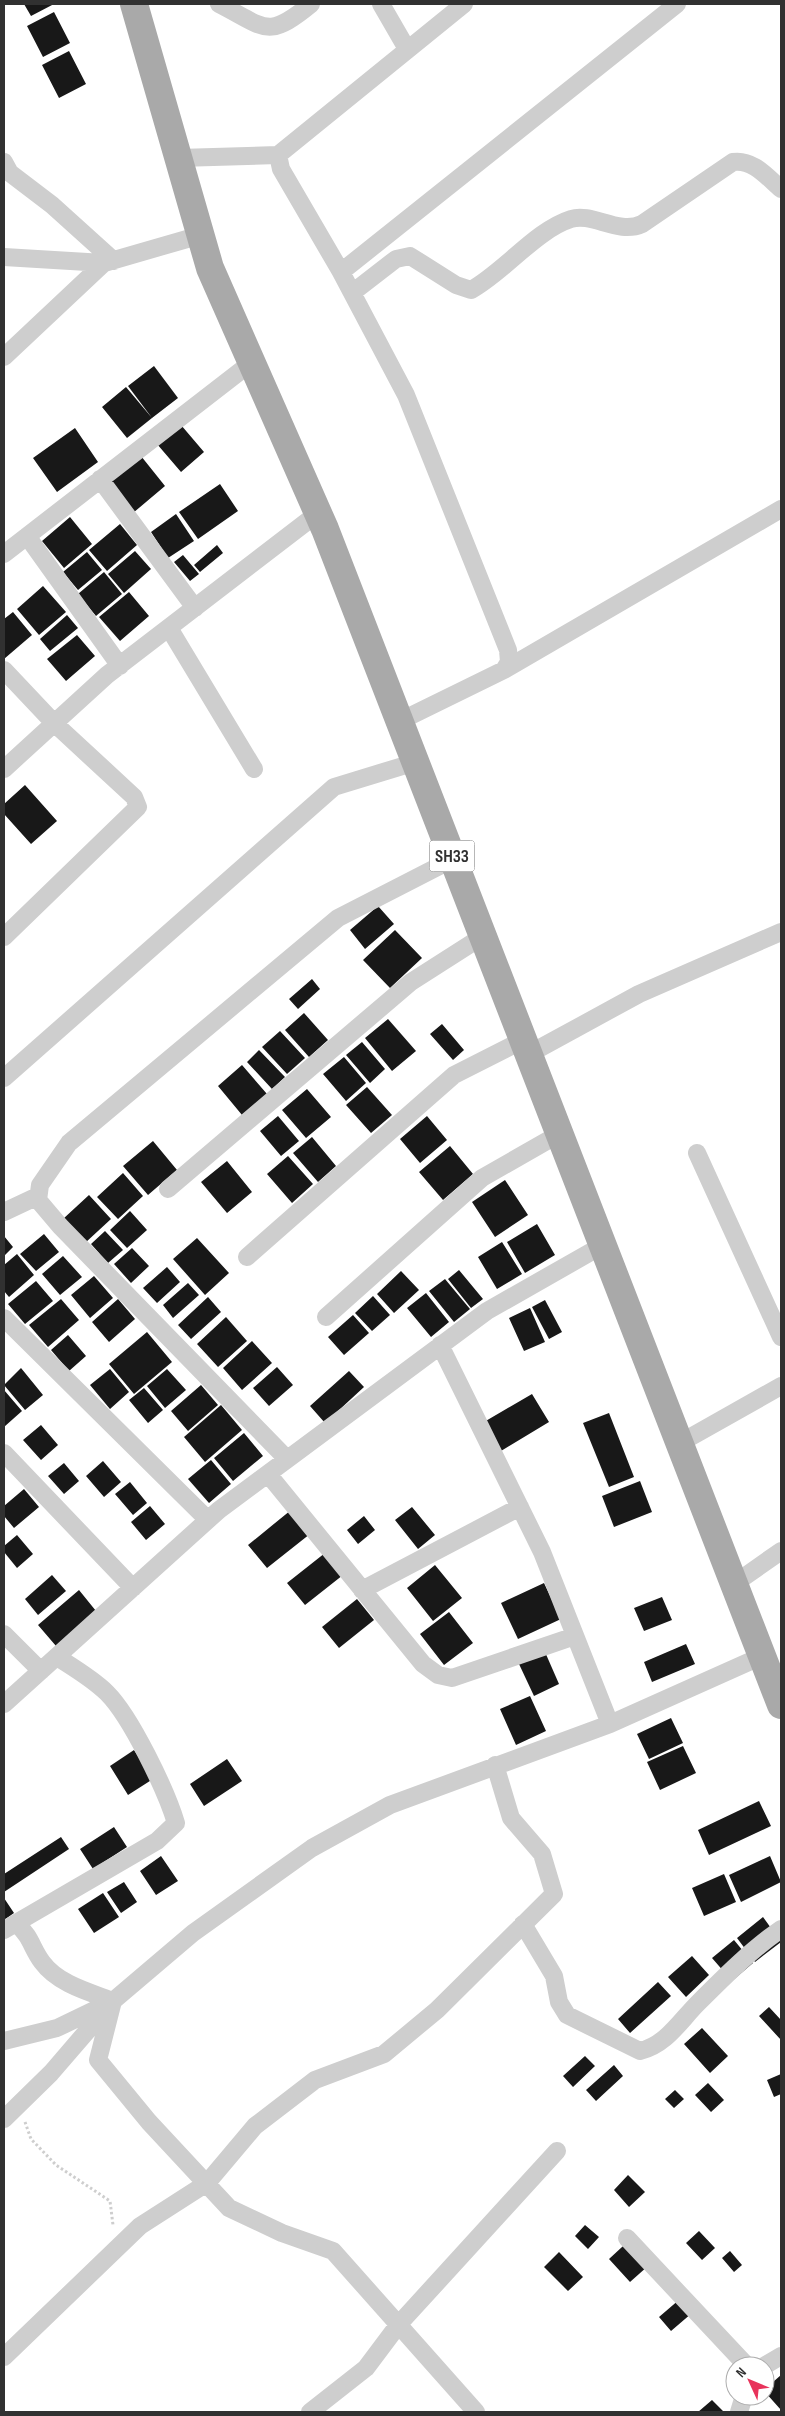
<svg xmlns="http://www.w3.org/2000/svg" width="785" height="2416" font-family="'Sofia Sans Condensed',sans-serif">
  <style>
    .building { fill: #181818 }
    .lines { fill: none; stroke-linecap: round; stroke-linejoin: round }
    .path { stroke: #cecece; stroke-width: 3; stroke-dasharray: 2.5 2.5; stroke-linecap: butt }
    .street { stroke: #cecece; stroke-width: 18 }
    .primary { stroke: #a9a9a9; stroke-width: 28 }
    .labels { text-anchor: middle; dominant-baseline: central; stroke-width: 5; stroke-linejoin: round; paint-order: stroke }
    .shield { fill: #fff; stroke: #6f6f6f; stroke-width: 1 }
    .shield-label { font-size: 18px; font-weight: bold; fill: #313131 }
  </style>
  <rect width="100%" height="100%" fill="#fff"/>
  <path class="building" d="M24,4H54L31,16Z
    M54,12L70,43L43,57L27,26Z
    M69,51L86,84L59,98L42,65Z
    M154,366L178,398L152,418L128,386Z
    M126,387L152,418L127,438L102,407Z
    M181,425L204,452L181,472L157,444Z
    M75,428L98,462L57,492L33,458Z
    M141,456L165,486L133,513L108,484Z
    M220,484L238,511L198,539L179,512Z
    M176,514L194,541L168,558L151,532Z
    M70,517L92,544L64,568L42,541Z
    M120,524L137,545L107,571L89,550Z
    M217,545L223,553L200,572L194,565Z
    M135,551L151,569L124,593L108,574Z
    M87,552L102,570L78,590L63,572Z
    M183,555L199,574L190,581L174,562Z
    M104,572L122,594L96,616L78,594Z
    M43,586L66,612L39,635L17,609Z
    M129,592L149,616L120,641L99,617Z
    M13,612L32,635L4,659V619Z
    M67,615L78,628L50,651L40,639Z
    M77,635L95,656L66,681L47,659Z
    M25,785L57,821L31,844L4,814V804Z
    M378,906L394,924L365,949L350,930Z
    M395,930L422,958L390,988L363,960Z
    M312,979L320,989L298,1009L289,999Z
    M304,1013L328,1040L309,1057L285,1030Z
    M388,1019L416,1051L392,1071L365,1038Z
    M442,1024L464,1050L453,1060L430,1034Z
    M280,1031L305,1058L287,1074L262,1047Z
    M362,1042L385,1069L370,1083L346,1055Z
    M259,1050L285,1077L272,1089L247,1062Z
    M344,1057L366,1083L346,1101L323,1074Z
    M242,1065L267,1094L242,1115L218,1086Z
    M367,1087L392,1115L371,1133L346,1105Z
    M307,1089L331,1117L306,1138L282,1110Z
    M278,1116L299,1141L281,1156L260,1131Z
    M427,1116L447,1140L420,1163L400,1139Z
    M312,1137L336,1166L318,1182L293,1153Z
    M153,1141L177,1170L148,1195L123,1166Z
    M450,1146L473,1174L443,1200L419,1172Z
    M288,1156L313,1184L292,1203L267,1174Z
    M227,1161L252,1192L227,1213L201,1182Z
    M123,1173L143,1196L118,1219L97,1197Z
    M505,1180L528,1215L495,1237L472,1202Z
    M89,1195L111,1219L85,1243L63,1219Z
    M130,1211L147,1230L127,1248L110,1230Z
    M537,1224L555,1255L525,1273L507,1242Z
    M105,1231L123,1250L108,1263L91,1244Z
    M44,1234L59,1252L36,1271L20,1254Z
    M4,1236L13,1247L4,1256Z
    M197,1238L229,1273L205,1295L173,1259Z
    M502,1242L522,1274L497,1289L478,1257Z
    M132,1248L149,1266L131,1283L114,1264Z
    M17,1254L34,1275L9,1297L4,1291V1265Z
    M63,1256L82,1277L60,1295L42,1274Z
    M167,1267L180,1282L157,1303L143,1288Z
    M459,1270L483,1299L471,1308L448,1279Z
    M401,1271L419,1290L394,1313L377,1294Z
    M94,1276L113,1298L90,1318L71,1295Z
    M445,1279L470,1309L454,1322L429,1291Z
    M36,1281L53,1301L25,1324L8,1304Z
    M188,1283L199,1295L173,1318L163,1305Z
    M426,1293L449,1322L431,1337L407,1308Z
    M373,1296L390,1315L372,1331L355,1313Z
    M208,1297L221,1312L191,1339L178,1325Z
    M61,1299L79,1320L48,1347L29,1325Z
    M118,1299L135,1319L109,1342L92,1322Z
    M545,1300L562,1332L549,1339L532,1307Z
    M530,1308L545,1342L524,1351L509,1318Z
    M353,1315L369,1333L344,1355L328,1337Z
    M226,1317L247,1341L218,1367L197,1344Z
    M147,1332L172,1362L134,1394L109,1364Z
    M68,1335L86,1356L69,1371L51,1350Z
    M252,1341L272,1363L242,1390L223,1368Z
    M277,1367L293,1385L269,1406L253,1388Z
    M21,1368L43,1395L25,1410L4,1385Z
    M110,1369L129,1392L110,1409L90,1385Z
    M167,1369L186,1390L165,1408L147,1386Z
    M349,1371L364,1387L325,1423L310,1406Z
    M201,1385L218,1405L188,1431L171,1411Z
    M144,1388L163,1410L148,1423L129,1400Z
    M4,1390L22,1411L4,1427Z
    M532,1394L549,1422L501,1451L484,1422Z
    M221,1405L242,1430L205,1462L184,1437Z
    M609,1413L634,1477L609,1487L583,1423Z
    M41,1425L58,1445L41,1460L23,1440Z
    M244,1433L263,1456L233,1481L214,1458Z
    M211,1460L231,1484L209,1503L188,1479Z
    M103,1461L121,1482L104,1497L86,1476Z
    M64,1463L79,1481L64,1494L48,1476Z
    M640,1481L652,1512L614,1527L602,1496Z
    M130,1482L147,1503L133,1515L115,1494Z
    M24,1489L39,1507L14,1528L4,1516V1506Z
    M150,1506L165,1524L146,1540L131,1522Z
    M296,1506L315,1530L267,1568L248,1545Z
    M412,1507L435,1535L418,1549L395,1520Z
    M364,1516L375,1530L358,1544L347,1530Z
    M17,1535L33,1554L17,1568L4,1552V1546Z
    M325,1553L343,1575L305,1605L287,1583Z
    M435,1565L462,1598L433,1621L407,1588Z
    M52,1575L66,1591L38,1615L25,1599Z
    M544,1583L561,1619L518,1639L501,1603Z
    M79,1590L96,1611L56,1646L38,1625Z
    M662,1597L672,1620L644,1631L634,1608Z
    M357,1599L374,1620L339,1648L322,1627Z
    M449,1612L473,1643L444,1665L420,1634Z
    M686,1644L695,1664L652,1682L644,1662Z
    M545,1652L559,1684L534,1696L519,1664Z
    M530,1696L546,1731L516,1745L500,1709Z
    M671,1718L683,1743L649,1759L637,1734Z
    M683,1746L696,1773L660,1790L647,1762Z
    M134,1750L153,1779L128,1795L110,1766Z
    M227,1759L242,1781L204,1806L190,1784Z
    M759,1801L771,1826L709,1855L698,1830Z
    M114,1827L127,1847L93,1869L80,1849Z
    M61,1837L69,1849L4,1892V1874Z
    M161,1856L178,1881L156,1895L140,1871Z
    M770,1856L781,1882L741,1902L729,1875Z
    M724,1874L736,1902L704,1916L692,1888Z
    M124,1882L137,1902L121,1913L107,1892Z
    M103,1893L119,1917L94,1933L78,1909Z
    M4,1898L14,1913L4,1920Z
    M763,1917L781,1942L755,1962L737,1938Z
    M734,1940L753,1963L732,1981L712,1958Z
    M692,1956L709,1975L686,1997L668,1977Z
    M658,1982L671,1996L630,2033L618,2019Z
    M769,2007L781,2020V2040L759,2016Z
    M702,2028L728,2056L710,2073L684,2044Z
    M585,2056L595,2066L573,2087L563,2076Z
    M614,2065L623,2076L596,2101L586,2090Z
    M781,2074V2094L774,2097L767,2080Z
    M708,2083L724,2100L711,2112L695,2095Z
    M675,2090L684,2099L674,2108L665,2099Z
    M628,2175L645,2192L629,2207L614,2190Z
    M585,2225L599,2237L588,2249L575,2236Z
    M699,2231L715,2248L702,2260L686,2243Z
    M635,2235L657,2258L630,2282L609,2259Z
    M730,2251L742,2265L734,2272L722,2258Z
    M559,2252L583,2277L568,2291L544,2267Z
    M680,2299L692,2313L671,2331L659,2317Z
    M781,2375V2410L765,2392V2389Z
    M712,2400L724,2412H698Z"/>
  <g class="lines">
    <path class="path" d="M25,2122L31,2139L56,2165L110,2201L113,2225"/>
    <path class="street" d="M219,4C266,28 267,40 311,4
      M381,4L407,49
      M179,158L278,155
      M4,162L10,173L52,205L114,261
      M4,257L104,263L201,235
      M341,272L677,4
      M352,293L396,259L410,256L456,285L471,290C504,272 536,230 571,219C592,212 618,235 642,224L733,162C753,159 767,177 781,189
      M4,357L104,263
      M100,479L195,608
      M27,536L120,666
      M4,554L252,362
      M169,628L254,769
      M4,670L54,723L134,797L138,807L4,937
      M504,670L781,509
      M400,721L504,670L509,662L508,650L406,395L341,272L281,169L278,155L464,4
      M4,769L107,675L318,513
      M529,1054L639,994L781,932
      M4,1078L334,787L416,762
      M697,1153L781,1337
      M168,1189L411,982L483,936
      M4,1212L38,1196
      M247,1257L454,1075L523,1040
      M326,1317L482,1178L559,1134
      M4,1318L208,1520
      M440,1345L542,1552L610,1724
      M680,1443L781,1386
      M4,1453L133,1588
      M287,1459L60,1226L38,1200L40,1185L69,1143L338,918L453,859
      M268,1474L423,1664L438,1675L452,1678L575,1636
      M734,1584L781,1551
      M362,1590L520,1507
      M4,1634L41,1671
      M4,1704L219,1510L487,1311L603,1245
      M16,1923C32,1938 31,1947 42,1962C58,1984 89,1992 113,2001
      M523,1924L554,1976L559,2002L567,2015L640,2051C666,2045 680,2021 698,2003C724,1977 751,1950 781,1929
      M4,1930L157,1841L176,1823C166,1790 131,1717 107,1693C93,1679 74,1668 57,1657
      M4,2041L57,2028L113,2001L98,2060L149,2122L229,2208L282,2233L333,2251L476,2412
      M4,2119L51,2073L113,2001L193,1933L312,1848L390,1805L610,1724L762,1656
      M627,2238L747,2366
      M4,2357L140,2226L207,2183L255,2126L315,2080L384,2054L437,2010L554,1894L542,1854L511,1818L495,1765
      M764,2366L781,2356
      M310,2412L366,2368L399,2324L557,2151
      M739,2412L744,2396"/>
    <path class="primary" d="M134,4L210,268L325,529L781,1705"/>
  </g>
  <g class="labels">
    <rect class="shield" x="429.5" y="840.5" width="45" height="31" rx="4"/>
    <g class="shield-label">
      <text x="452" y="856">SH33</text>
    </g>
  </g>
  <rect width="785" height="2416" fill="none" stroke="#313131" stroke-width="10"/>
  <g transform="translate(750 2381) rotate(314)"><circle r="24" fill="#ffffff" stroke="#adadad"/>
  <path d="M0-4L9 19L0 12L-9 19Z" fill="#e8335b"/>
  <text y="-8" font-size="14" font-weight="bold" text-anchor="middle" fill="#313131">N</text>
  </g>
</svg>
